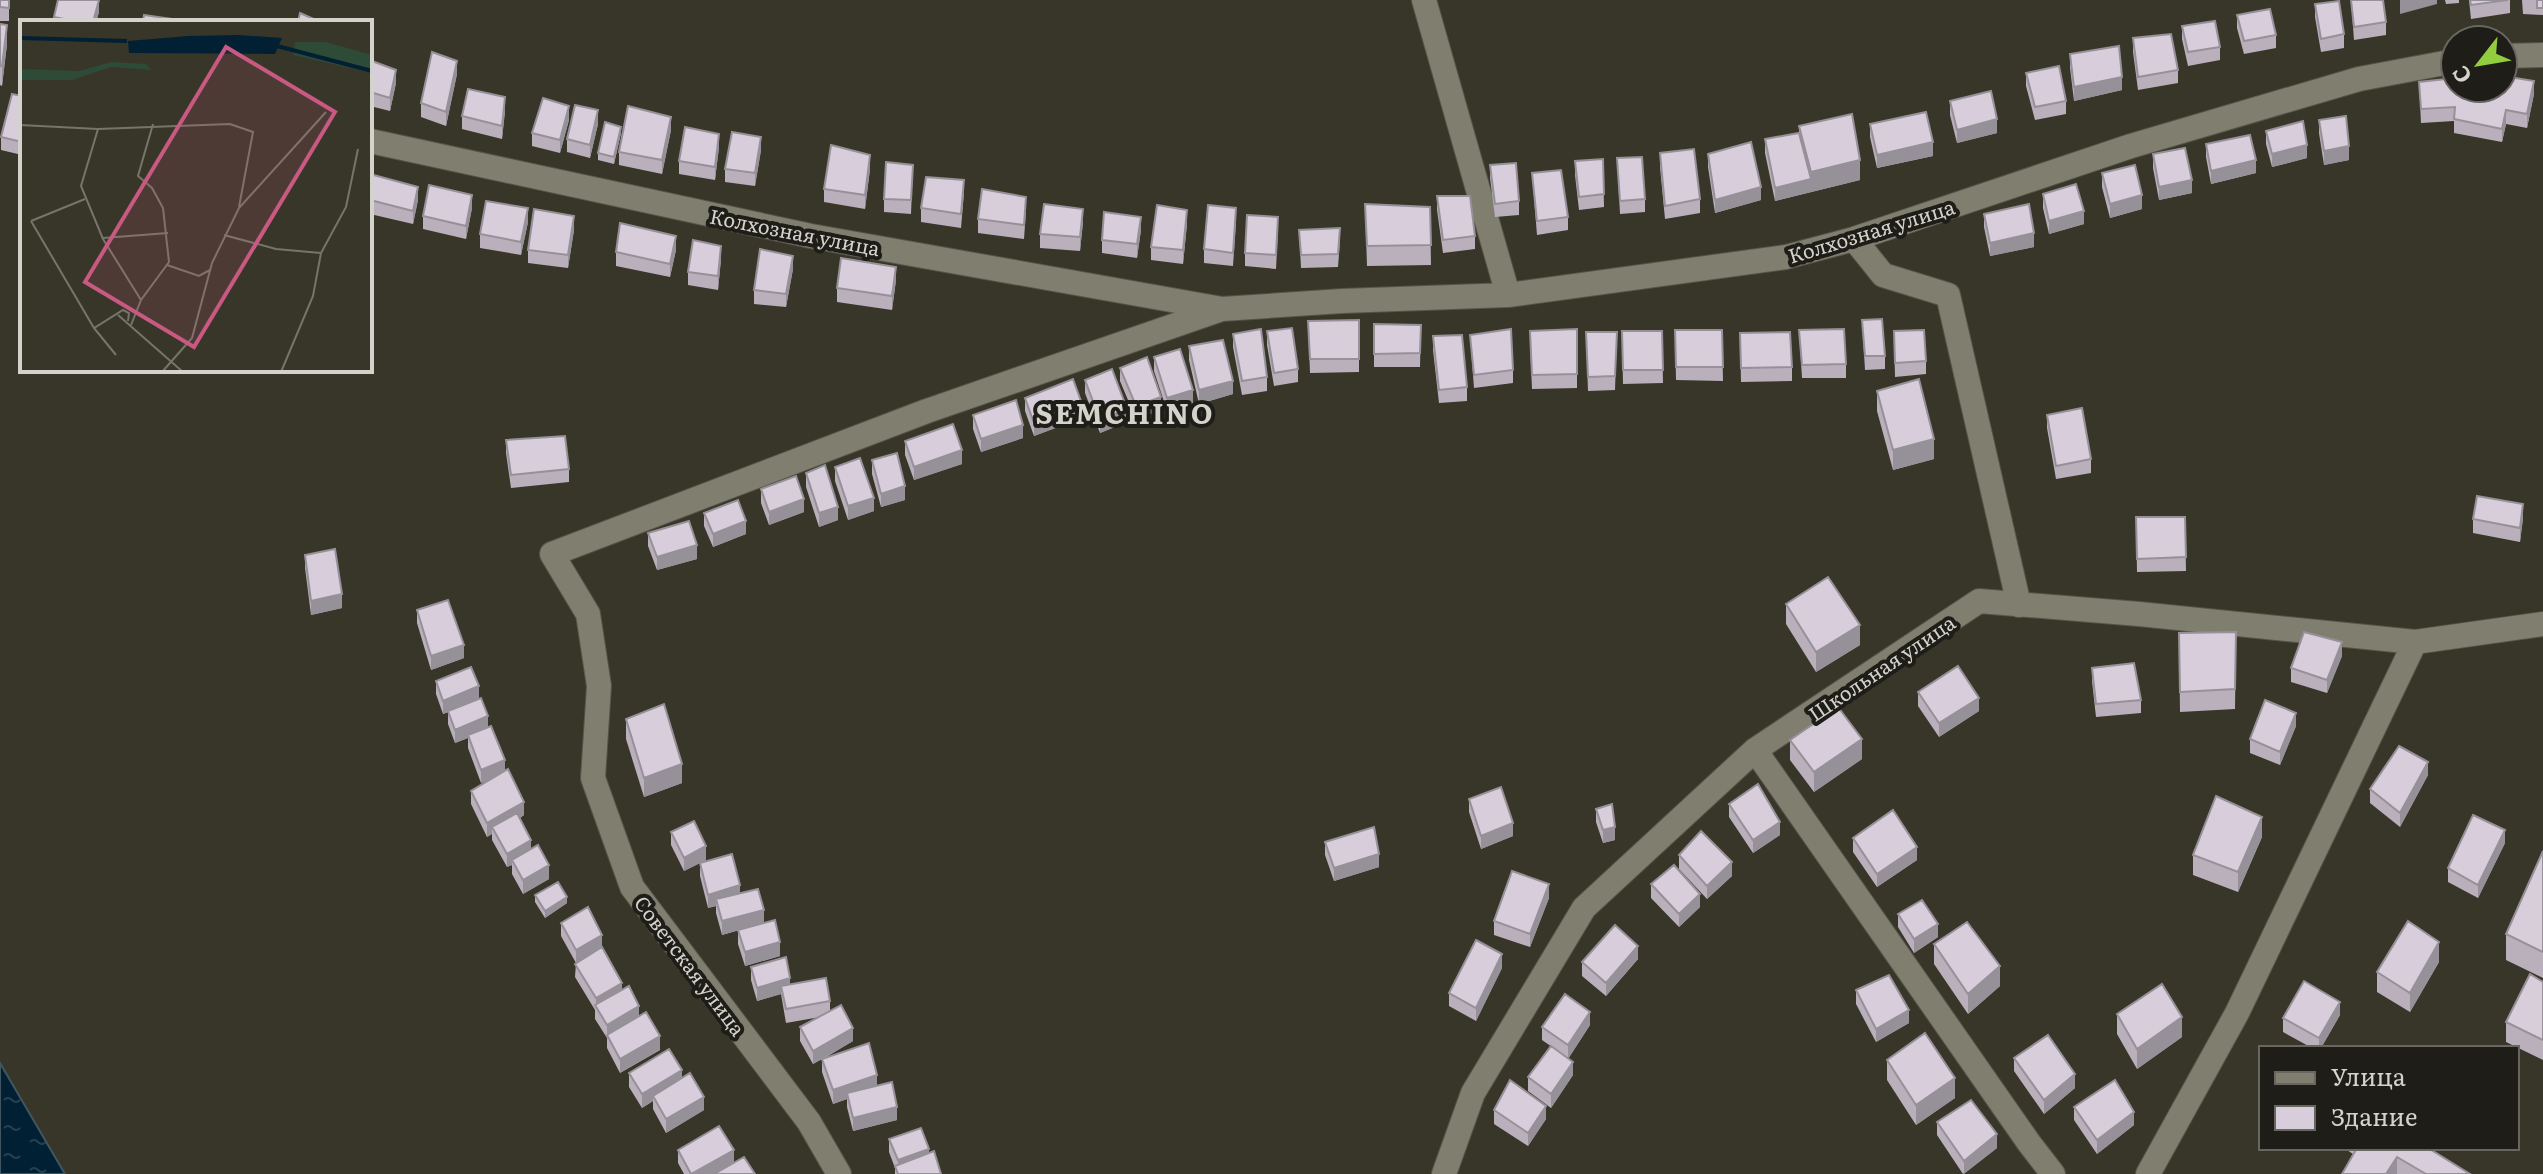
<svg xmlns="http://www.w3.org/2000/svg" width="2543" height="1174" font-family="Literata,serif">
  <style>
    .water { fill: url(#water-ripples); stroke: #405661; stroke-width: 2 }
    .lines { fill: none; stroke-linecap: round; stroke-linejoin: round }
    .street-casing { stroke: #565449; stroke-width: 26 }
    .street { stroke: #807e6f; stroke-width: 24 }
    .wall { fill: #b9b0bc }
    .shaded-wall { fill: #969099 }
    .building { fill: #d7cddb; stroke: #969099; stroke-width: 2 }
    .labels { text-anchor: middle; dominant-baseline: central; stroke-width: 8; stroke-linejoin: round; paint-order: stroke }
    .street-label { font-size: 20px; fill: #d4d3cb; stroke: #1e1d18 }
    .district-label { font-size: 28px; font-weight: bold; letter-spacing: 2px; fill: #d4d3cb; stroke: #1e1d18 }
    .inset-river { fill: none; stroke: #012033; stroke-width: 4 }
    .inset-road { fill: none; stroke: #76756a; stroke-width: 2 }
    .view { fill: #c85982; fill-opacity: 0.15; stroke: #c85982; stroke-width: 4 }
    .inset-edge { fill: none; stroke: #d4d3cb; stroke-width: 4 }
  </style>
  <defs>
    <pattern id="water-ripples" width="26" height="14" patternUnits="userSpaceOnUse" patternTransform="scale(2)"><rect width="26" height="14" fill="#012033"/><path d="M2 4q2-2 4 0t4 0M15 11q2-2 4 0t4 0" fill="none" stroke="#25404f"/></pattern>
  </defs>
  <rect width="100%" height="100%" fill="#383629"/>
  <path class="water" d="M0,1063L65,1174H0Z"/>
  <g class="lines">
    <defs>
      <path id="street" d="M1424,0L1508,295
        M2503,56L2543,55
        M370,141L811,236L1222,309L1342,301L1508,295L1786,257L1854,239L2131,146L2359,79L2455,61
        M1854,239L1883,275L1948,295L2019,605
        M1755,750L2029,1143L2053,1174
        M839,1174L809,1122L632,887L593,778L599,686L588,614L552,554L927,411L1219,310
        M1444,1174L1473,1093L1584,908L1755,750L1979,601L2139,614L2415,642L2543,624
        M2148,1174L2237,1013L2415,642"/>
    </defs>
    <use href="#street" class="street-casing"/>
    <use href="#street" class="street"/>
  </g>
  <path class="wall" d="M0,0H9V21H0Z
    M2351,0L2386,22V35L2354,40Z
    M2445,0H2459V3L2446,4Z
    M2469,0H2510V13L2471,19Z
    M2522,0H2543V15L2523,14Z
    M2315,4L2344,34V48L2321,52L2315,17Z
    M99,12L96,22H54V17Z
    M2237,15L2276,35V48L2244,54L2237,28Z
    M0,24L7,44L2,86L0,85Z
    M2182,26L2220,47V60L2188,66L2182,39Z
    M2133,38L2178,70V83L2138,90L2133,52Z
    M2070,54L2122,90L2074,101L2070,68Z
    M370,70L396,83L390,111L370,106Z
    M2026,73L2066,101V114L2035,120L2026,86Z
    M457,74L446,126L421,117V103Z
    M2419,82L2534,94L2527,128L2506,124L2502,142L2454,133V121L2421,123Z
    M22,96V155L1,150V137Z
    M1950,101L1997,133L1957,143L1950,115Z
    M505,111L502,139L462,129V116Z
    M569,120L560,153L532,146V133Z
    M2319,120L2349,160L2324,165L2319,133Z
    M598,124L590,158L567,152V139Z
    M1870,124L1933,156L1877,168L1870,137Z
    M1799,126L1860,180L1775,201L1765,153V139L1799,133Z
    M671,130L662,174L619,165V152Z
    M2266,131L2307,158L2272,167L2266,144Z
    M621,133L614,164L598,160V153Z
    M2206,144L2256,173L2211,184L2206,157Z
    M719,147L715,180L679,174V161Z
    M761,150L755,186L725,182V169Z
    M1660,153L1700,199V213L1665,219L1660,167Z
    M1708,154L1761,200L1715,213L1708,167Z
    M2153,154L2192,193L2159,200L2153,168Z
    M1617,158L1645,199V212L1620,214Z
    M1603,159L1604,207L1579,210L1575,175V161Z
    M913,165L911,214L884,212V199Z
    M1490,165L1519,201V215L1495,217L1490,178Z
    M870,169L865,209L824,202V189Z
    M1532,173L1568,217V230L1537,235Z
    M2102,173L2142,209L2110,218L2102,187Z
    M370,174L418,200L413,224L370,214Z
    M964,193L961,228L921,222V208Z
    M2043,194L2084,224L2049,234L2043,208Z
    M1437,196L1475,236V249L1443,253L1437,210Z
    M1365,204L1430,207L1431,265L1367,266Z
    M472,208L466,239L423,229V216Z
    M1026,211L1024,239L978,233V219Z
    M1984,214L2034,247L1990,256L1984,227Z
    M528,222L521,255L480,248V234Z
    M1083,222L1080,251L1040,248V234Z
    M1236,222L1233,266L1204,263V249Z
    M1187,224L1183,264L1151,260V247Z
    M574,230L568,268L528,263V250Z
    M1141,230L1137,258L1102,253V240Z
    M1278,230L1276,269L1245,266V253Z
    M1299,230L1340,241L1338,267L1301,268Z
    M676,250L670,277L616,266V252Z
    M721,259L718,290L688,285V272Z
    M793,269L786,307L754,304V290Z
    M896,280L892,310L837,302V288Z
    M1359,320V372L1310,373L1308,321Z
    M1862,320L1885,356V369L1865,370Z
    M1374,324L1421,325L1420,367H1374Z
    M1577,329V388L1532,389L1530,344Z
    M1675,330H1722L1723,381L1676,380Z
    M1799,330L1846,364V378H1802Z
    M1267,331L1298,369V382L1274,386L1267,345Z
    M1622,331H1662L1663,383L1623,384Z
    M1894,331L1926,361V374L1895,377Z
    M1586,332H1617L1615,390L1588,391Z
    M1740,333L1792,367V381L1741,382Z
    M1233,334L1267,377V391L1242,395L1233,347Z
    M1470,335L1513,370V383L1474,388Z
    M1433,336L1467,387V401L1439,403L1433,350Z
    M1189,346L1233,394L1199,404L1189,360Z
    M1154,357L1193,403L1167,411L1154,371Z
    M1120,368L1161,410L1136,419L1120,381Z
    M1085,380L1127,422L1100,433L1085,393Z
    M1877,391L1934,459L1893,470L1877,411Z
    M1025,398L1082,418L1034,436L1025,411Z
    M973,415L1023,438L981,452L973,429Z
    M2047,415L2091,459V473L2056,479L2047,428Z
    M506,440L569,469V482L511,488L506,453Z
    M905,441L962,464L914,480L905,455Z
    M872,460L905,500L881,507L872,474Z
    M835,467L874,511L848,520L835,481Z
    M806,473L838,520L819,527L806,487Z
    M761,489L804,512L769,525L761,503Z
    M704,513L746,534L713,547L704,526Z
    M2136,517H2185L2186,571L2137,572Z
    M2523,518L2520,542L2473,533V519Z
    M648,533L697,559L657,570L648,546Z
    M305,555L342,608L311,615L305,568Z
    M1786,604L1860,645L1816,672L1786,624Z
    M417,610L464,658L431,670L417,623Z
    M2236,632L2235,709L2180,712L2179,633Z
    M2342,656L2327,693L2291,682V668Z
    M2092,668L2141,700V713L2096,717L2092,681Z
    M436,681L479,699L488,727L524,815L520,818L531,849L549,879L523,894L512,874V865L507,867L492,840V834L487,837L471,804V791L490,780L481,783L468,748V738L455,743L448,724V712L443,714L436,694Z
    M1918,692L1979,711L1939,737L1918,706Z
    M626,719L682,783L644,797L626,739Z
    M2296,726L2280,765L2250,753V739Z
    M1790,740L1862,759L1814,792L1790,760Z
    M2428,775L2400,827L2370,803V789Z
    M1469,799L1513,836L1481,849L1469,812Z
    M1729,804L1780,835L1753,853L1729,817Z
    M1596,809L1615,840L1603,843L1596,822Z
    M671,832L706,860L701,863L740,893L764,923L780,956L745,966L738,944V930L753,926L722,935L716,913V906L708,908L700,876V863L684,871L671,845Z
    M2262,837L2238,892L2193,875V855Z
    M1853,838L1917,860L1877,887L1853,852Z
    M1325,842L1379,867L1334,881L1325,855Z
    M2505,843L2478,898L2448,882V868Z
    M2543,851V978L2506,960V934Z
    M1679,855L1732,876L1707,899L1679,869Z
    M1651,884L1700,907L1679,927L1651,898Z
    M535,895L567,903L545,918L535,902Z
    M1549,898L1530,947L1494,935V921Z
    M1898,914L1938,937L1914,953L1898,927Z
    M561,923L602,948L622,990L660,1050L620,1073L607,1048V1038L595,1019V1010L575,977L576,963L561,936Z
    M1934,944L2000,986L1968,1014L1934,964Z
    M1638,959L1606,996L1582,976V962Z
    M2439,962L2410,1012L2377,992V972Z
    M751,967L830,1001V1011L853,1041L823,1059L877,1086L897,1120L853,1131L847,1107V1099L833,1104L822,1072V1059L813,1064L800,1041V1027L820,1017L786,1023L781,994L757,1001L751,980Z
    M1502,968L1476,1021L1449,1006V993Z
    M2543,982V1060L2506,1042V1022Z
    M1856,990L1909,1023L1876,1042L1856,1004Z
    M2117,1014L2182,1037L2137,1069L2117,1034Z
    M2340,1015L2321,1048H2312L2283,1032V1018Z
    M1590,1025L1568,1059L1573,1075L1551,1108L1528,1091V1077L1565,1056L1542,1040V1027Z
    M2014,1058L2075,1088L2044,1114L2014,1071Z
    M1887,1060L1955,1098L1916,1125L1887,1080Z
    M629,1073L682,1078L704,1110L666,1133L653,1109V1101L642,1108L629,1087Z
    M2074,1107L2134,1125L2097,1154L2074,1120Z
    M1494,1110L1546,1119L1528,1146L1494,1124Z
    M1937,1122L1997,1148L1963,1174L1937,1135Z
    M889,1139L929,1153L941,1174H895V1168L889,1152Z
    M2344,1148H2428L2470,1174H2342L2353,1154Z
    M678,1150L734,1163L755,1174H684L678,1163Z"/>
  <path class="shaded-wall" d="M99,0V12L96,22H93Z
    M2400,0H2437V4L2400,14Z
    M7,25V44L2,86V66Z
    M457,61V74L446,126V112Z
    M396,70V83L390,111V98Z
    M2122,77V90L2074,101V87Z
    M2534,81V94L2527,128V114Z
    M505,97V111L502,139V126Z
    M569,106V120L560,153V140Z
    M598,110V124L590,158V145Z
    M2506,110V124L2502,142V129Z
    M671,117V130L662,174V160Z
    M1997,119V133L1957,143V130Z
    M621,127V133L614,164V157Z
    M719,134V147L715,180V167Z
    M761,137V150L755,186V173Z
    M1933,142V156L1877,168V155Z
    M2307,145V158L2272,167V154Z
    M2349,146V160L2324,165V151Z
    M870,155V169L865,209V195Z
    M1860,160V180L1775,201V188L1811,179V172Z
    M2256,160V173L2211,184V171Z
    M2192,180V193L2159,200V187Z
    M418,187V200L413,224V211Z
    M1761,187V200L1715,213V200Z
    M472,195V208L466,239V226Z
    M2142,195V209L2110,218V204Z
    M528,208V222L521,255V242Z
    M1083,209V222L1080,251V237Z
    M1187,210V224L1183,264V250Z
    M2084,211V224L2049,234V221Z
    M574,216V230L568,268V255Z
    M1141,217V230L1137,258V244Z
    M2034,233V247L1990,256V243Z
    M676,236V250L670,277V264Z
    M721,246V259L718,290V276Z
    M793,256V269L786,307V294Z
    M896,267V280L892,310V296Z
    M1233,381V394L1199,404V390Z
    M1193,390V403L1167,411V398Z
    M1161,397V410L1136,419V406Z
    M1082,404V418L1034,436V423Z
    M1127,409V422L1100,433V420Z
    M1023,425V438L981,452V439Z
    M1934,439V459L1893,470V450Z
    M962,450V464L914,480V467Z
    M905,486V500L881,507V494Z
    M874,498V511L848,520V506Z
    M804,499V512L769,525V512Z
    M2523,504V518L2520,542V528Z
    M838,507V520L819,527V513Z
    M746,521V534L713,547V534Z
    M697,545V559L657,570V557Z
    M342,594V608L311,615V601Z
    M1860,625V645L1816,672V652Z
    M2342,642V656L2327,693V680Z
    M464,645V658L431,670V656Z
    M479,686V700L443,714V701Z
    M1979,698V711L1939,737V723Z
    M2296,713V726L2280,765V752Z
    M488,716V730L468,735V738L455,743V730Z
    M1862,739V759L1814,792V772Z
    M505,760V774L481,783V770Z
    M2428,762V775L2400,827V813Z
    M682,764V783L644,797V778Z
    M524,802V815L495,832L492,827V834L487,837V823Z
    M2262,817V837L2238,892V872Z
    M1780,822V835L1753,853V840Z
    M1513,823V836L1481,849V836Z
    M1615,827V840L1603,843V830Z
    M2505,830V843L2478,898V885Z
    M531,840V853L512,860V865L507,867V854Z
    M706,846V860L684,871V858Z
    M1917,847V860L1877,887V874Z
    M1379,854V867L1334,881V868Z
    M1732,862V876L1707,899V886Z
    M549,865V879L523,894V880Z
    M1549,884V898L1530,947V934Z
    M740,885V898L716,899V906L708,908V895Z
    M1700,894V907L1679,927V914Z
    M567,897V903L545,918V911Z
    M764,910V923L722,935V921Z
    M1938,924V937L1914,953V939Z
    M602,935V948L576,963V950Z
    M780,942V956L745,966V952Z
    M2439,942V962L2410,1012V993Z
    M1638,946V959L1606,996V983Z
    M1502,954V968L1476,1021V1008Z
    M2000,966V986L1968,1014V994Z
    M790,978V992L781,986V994L757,1001V988Z
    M622,983V997L596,1007V998Z
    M2340,1002V1015L2321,1048H2319V1038Z
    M639,1006V1019L607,1035V1025Z
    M1909,1010V1023L1876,1042V1029Z
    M1590,1012V1025L1568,1059V1045Z
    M2182,1017V1037L2137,1069V1049Z
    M853,1028V1041L813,1064V1051Z
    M660,1036V1050L620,1073V1059Z
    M1573,1062V1075L1551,1108V1094Z
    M682,1070V1084L653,1096V1101L642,1108V1094Z
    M2075,1074V1088L2044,1114V1100Z
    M877,1075V1088L847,1093V1099L833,1104V1090Z
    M1955,1078V1098L1916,1125V1105Z
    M704,1097V1110L666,1133V1119Z
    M1546,1106V1119L1528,1146V1133Z
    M897,1107V1120L853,1131V1118Z
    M2134,1112V1125L2097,1154V1140Z
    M1997,1134V1148L1964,1174V1161Z
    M929,1149V1163L898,1174V1160Z
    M734,1150V1164L716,1174H693Z
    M2397,1157V1174H2386Z"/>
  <path class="building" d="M0,0H9V8L0,7Z
    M58,0H99L93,22H79L54,17Z
    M2351,0H2383L2386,22L2354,27Z
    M2470,0H2508L2471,5Z
    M2537,0H2543V8H2537Z
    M2339,1L2344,34L2321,39L2315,4Z
    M2270,9L2276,35L2244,41L2237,15Z
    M300,13L318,21V22H298Z
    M144,15L187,21V22H143Z
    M2215,21L2220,47L2188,52L2182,26Z
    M0,24L7,25L2,66H0Z
    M2171,34L2178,70L2138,77L2133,38Z
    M2119,46L2122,77L2074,87L2070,54Z
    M432,52L457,61L446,112L421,103Z
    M372,61L396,70L390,98L370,92V70Z
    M2059,66L2066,101L2035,107L2026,73Z
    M2503,76L2534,81L2527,114L2506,110L2502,129L2454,119L2455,107L2421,109L2419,82L2455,78V88H2503Z
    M468,89L505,97L502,126L462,116Z
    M1991,91L1997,119L1957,130L1950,101Z
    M12,94L22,96V142L1,137Z
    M543,98L569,106L560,140L532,133Z
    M575,105L598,110L590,145L567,139Z
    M628,106L671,117L662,160L619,152Z
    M1926,112L1933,142L1877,155L1870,124Z
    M1852,114L1860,160L1811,172L1799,126Z
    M2346,116L2349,146L2324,151L2319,120Z
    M2303,121L2307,145L2272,154L2266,131Z
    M605,122L621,127L614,157L598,153Z
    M685,127L719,134L715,167L679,161Z
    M732,132L761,137L755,173L725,169Z
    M1799,133L1811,179L1775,188L1765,139Z
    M2250,135L2256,160L2211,171L2206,144Z
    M1751,142L1761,187L1715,200L1708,154Z
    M831,145L870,155L865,195L824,189Z
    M2185,148L2192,180L2159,187L2153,154Z
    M1694,149L1700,199L1665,206L1660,153Z
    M1642,157L1645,199L1620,201L1617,158Z
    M1603,159L1604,194L1579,197L1575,161Z
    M886,162L913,165L911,200L884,199Z
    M1516,163L1519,201L1495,204L1490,165Z
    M2135,165L2142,195L2110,204L2102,173Z
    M1561,170L1568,217L1537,221L1532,173Z
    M370,174L418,187L413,211L370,200Z
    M926,177L964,180L961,214L921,208Z
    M2076,184L2084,211L2049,221L2043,194Z
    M429,185L472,195L466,226L423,216Z
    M982,189L1026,197L1024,225L978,219Z
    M1437,196H1470L1475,236L1443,240Z
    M486,201L528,208L521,242L480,234Z
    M1044,204L1083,209L1080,237L1040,234Z
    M1365,204L1430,207L1431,245L1367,246Z
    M2029,204L2034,233L1990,243L1984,214Z
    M1157,205L1187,210L1183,250L1151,247Z
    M1208,205L1236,208L1233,253L1204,249Z
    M534,209L574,216L568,255L528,250Z
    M1104,212L1141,217L1137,244L1102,240Z
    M1247,215L1278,217L1276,255L1245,253Z
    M620,223L676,236L670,264L616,252Z
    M1340,228L1338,254L1301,255L1299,230Z
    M693,240L721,246L718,276L688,272Z
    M760,249L793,256L786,294L754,290Z
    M841,258L896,267L892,296L837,288Z
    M1882,319L1885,356H1865L1862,320Z
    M1359,320V359H1310L1308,321Z
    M1374,324L1421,325L1420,353L1374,354Z
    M1292,328L1298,369L1274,373L1267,331Z
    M1261,329L1267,377L1242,381L1233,334Z
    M1511,329L1513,370L1474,375L1470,335Z
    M1577,329V374L1532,375L1530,331Z
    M1844,329L1846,364L1802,365L1799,330Z
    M1675,330H1722L1723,367H1676Z
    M1924,330L1926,361L1895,363L1894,331Z
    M1622,331H1662L1663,370H1623Z
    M1586,332H1617L1615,376L1588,377Z
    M1790,332L1792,367L1741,368L1740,333Z
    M1462,335L1467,387L1439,390L1433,336Z
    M1223,340L1233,381L1199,390L1189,346Z
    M1180,349L1193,390L1167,398L1154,357Z
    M1147,357L1161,397L1136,406L1120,368Z
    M1112,369L1127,409L1100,420L1085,380Z
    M1073,379L1082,404L1034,423L1025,398Z
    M1919,379L1934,439L1893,450L1877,391Z
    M1016,400L1023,425L981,439L973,415Z
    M2082,408L2091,459L2056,466L2047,415Z
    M953,424L962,450L914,467L905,441Z
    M565,436L569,469L511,475L506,440Z
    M897,453L905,486L881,494L872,460Z
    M860,458L874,498L848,506L835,467Z
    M825,465L838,507L819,513L806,473Z
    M796,476L804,499L769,512L761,489Z
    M2477,496L2523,504L2520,528L2473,519Z
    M738,500L746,521L713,534L704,513Z
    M2136,517H2185L2186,557L2137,559Z
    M689,521L697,545L657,557L648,533Z
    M335,549L342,594L311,601L305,555Z
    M1828,577L1860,625L1816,652L1786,604Z
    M448,600L464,645L431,656L417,610Z
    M2236,632L2235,689L2180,692L2179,633Z
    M2304,632L2342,642L2327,680L2291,668Z
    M2134,663L2141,700L2096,704L2092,668Z
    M1958,666L1979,698L1939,723L1918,692Z
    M471,667L479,686L443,701L436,681Z
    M481,698L488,716L455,730L448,711Z
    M2265,700L2296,713L2280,752L2250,739Z
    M664,704L682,764L644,778L626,719Z
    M1838,707L1862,739L1814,772L1790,740Z
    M491,726L505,760L481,770L468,735Z
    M2399,746L2428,762L2400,813L2370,789Z
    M508,769L524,802L487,823L471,791Z
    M1758,784L1780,822L1753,840L1729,804Z
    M1501,787L1513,823L1481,836L1469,799Z
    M2216,796L2262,817L2238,872L2193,855Z
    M1612,804L1615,827L1603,830L1596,809Z
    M1893,810L1917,847L1877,874L1853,838Z
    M517,813L531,840L507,854L492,827Z
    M2473,815L2505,830L2478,885L2448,868Z
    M694,821L706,846L684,858L671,832Z
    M1374,827L1379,854L1334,868L1325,842Z
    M1701,831L1732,862L1707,886L1679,855Z
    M538,845L549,865L523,880L512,860Z
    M2543,851V952L2506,934Z
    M732,854L740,885L708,895L700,863Z
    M1674,865L1700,894L1679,914L1651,884Z
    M1512,871L1549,884L1530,934L1494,921Z
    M558,882L567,897L545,911L535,895Z
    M758,889L764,910L722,921L716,899Z
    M1922,900L1938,924L1914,939L1898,914Z
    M588,907L602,935L576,950L561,923Z
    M775,920L780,942L745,952L738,930Z
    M2408,921L2439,942L2410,993L2377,972Z
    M1967,922L2000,966L1968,994L1934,944Z
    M1615,925L1638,946L1606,983L1582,962Z
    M1476,940L1502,954L1476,1008L1449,993Z
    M602,947L622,983L596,998L575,964Z
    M786,957L790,978L757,988L751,967Z
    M2530,974L2543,982V1040L2506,1022Z
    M1889,975L1909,1010L1876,1029L1856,990Z
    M826,978L830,1001L786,1009L781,986Z
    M2304,981L2340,1002L2319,1038L2283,1018Z
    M2162,984L2182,1017L2137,1049L2117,1014Z
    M629,986L639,1006L607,1025L595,1005Z
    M1565,994L1590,1012L1568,1045L1542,1027Z
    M841,1005L853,1028L813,1051L800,1027Z
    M646,1012L660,1036L620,1059L607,1035Z
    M1925,1033L1955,1078L1916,1105L1887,1060Z
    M2048,1035L2075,1074L2044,1100L2014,1058Z
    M869,1043L877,1075L833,1090L822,1059Z
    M1551,1046L1573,1062L1551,1094L1528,1077Z
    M669,1049L682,1070L642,1094L629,1073Z
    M690,1073L704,1097L666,1119L653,1096Z
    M1510,1080L1546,1106L1528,1133L1494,1110Z
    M2115,1080L2134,1112L2097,1140L2074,1107Z
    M892,1082L897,1107L853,1118L847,1093Z
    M1971,1100L1997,1134L1964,1161L1937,1122Z
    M719,1126L734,1150L691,1174L678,1150Z
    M921,1128L929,1149L898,1160L889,1139Z
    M2357,1148H2428L2470,1174H2426L2397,1157L2386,1174H2342Z
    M934,1151L941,1174H898L895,1166Z
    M744,1157L755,1174H714Z"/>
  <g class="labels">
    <g class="street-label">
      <text transform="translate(1871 230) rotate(-17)">Колхозная улица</text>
      <text transform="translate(795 231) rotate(11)">Колхозная улица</text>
      <text transform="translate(1881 667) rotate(-34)">Школьная улица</text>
      <text transform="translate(691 965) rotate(53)">Советская улица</text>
    </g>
    <g class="district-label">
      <text x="1125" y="412">SEMCHINO</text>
    </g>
  </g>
  <g transform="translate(20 20)">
    <rect width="352" height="352" fill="#383629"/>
    <path d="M91,42L126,44L132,50L91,47L52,60H0V49L59,51Z" fill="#2d4b36"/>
    <path d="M275,22H306L352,35V53L273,35Z" fill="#2d4b36"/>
    <path d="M168,16L218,15L262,18L255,34L109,33L108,21Z" fill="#012033"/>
    <path class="inset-river" d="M0,18L107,21M257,26L352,51"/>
    <path class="inset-road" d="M0,105L78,109L210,104L233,112L219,187M78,109L61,166L83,219L121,280M11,201L74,308L103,290L109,293L108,301M11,201L65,179M204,215L256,229L301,233M83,218L148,213M147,245L179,256L190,250M98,295L163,352M111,305L121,280L149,242L143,188L132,168L118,156L133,104M74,308L96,335M142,352L172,318L192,243L219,188L306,92M261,352L293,276L301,233L326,187L338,129"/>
    <path class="view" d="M206,27L315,92L174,327L65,262Z"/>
    <rect width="352" height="352" class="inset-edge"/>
  </g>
  <rect x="2259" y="1046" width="260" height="104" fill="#1e1d18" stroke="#676660" stroke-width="2"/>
  <rect x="2275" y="1072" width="40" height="12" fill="#807e6f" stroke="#676660" stroke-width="2"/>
  <text x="2331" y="1086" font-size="24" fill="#d4d3cb">Улица</text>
  <rect x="2275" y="1106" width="40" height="24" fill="#d7cddb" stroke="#676660" stroke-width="2"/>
  <text x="2331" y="1126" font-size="24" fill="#d4d3cb">Здание</text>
  <g transform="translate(2479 64) rotate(239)"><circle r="38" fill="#1e1d18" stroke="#676660" stroke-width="2"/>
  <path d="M0-6L14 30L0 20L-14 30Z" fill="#91cd3f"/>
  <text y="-12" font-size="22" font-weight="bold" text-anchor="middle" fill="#d4d3cb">С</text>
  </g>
</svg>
